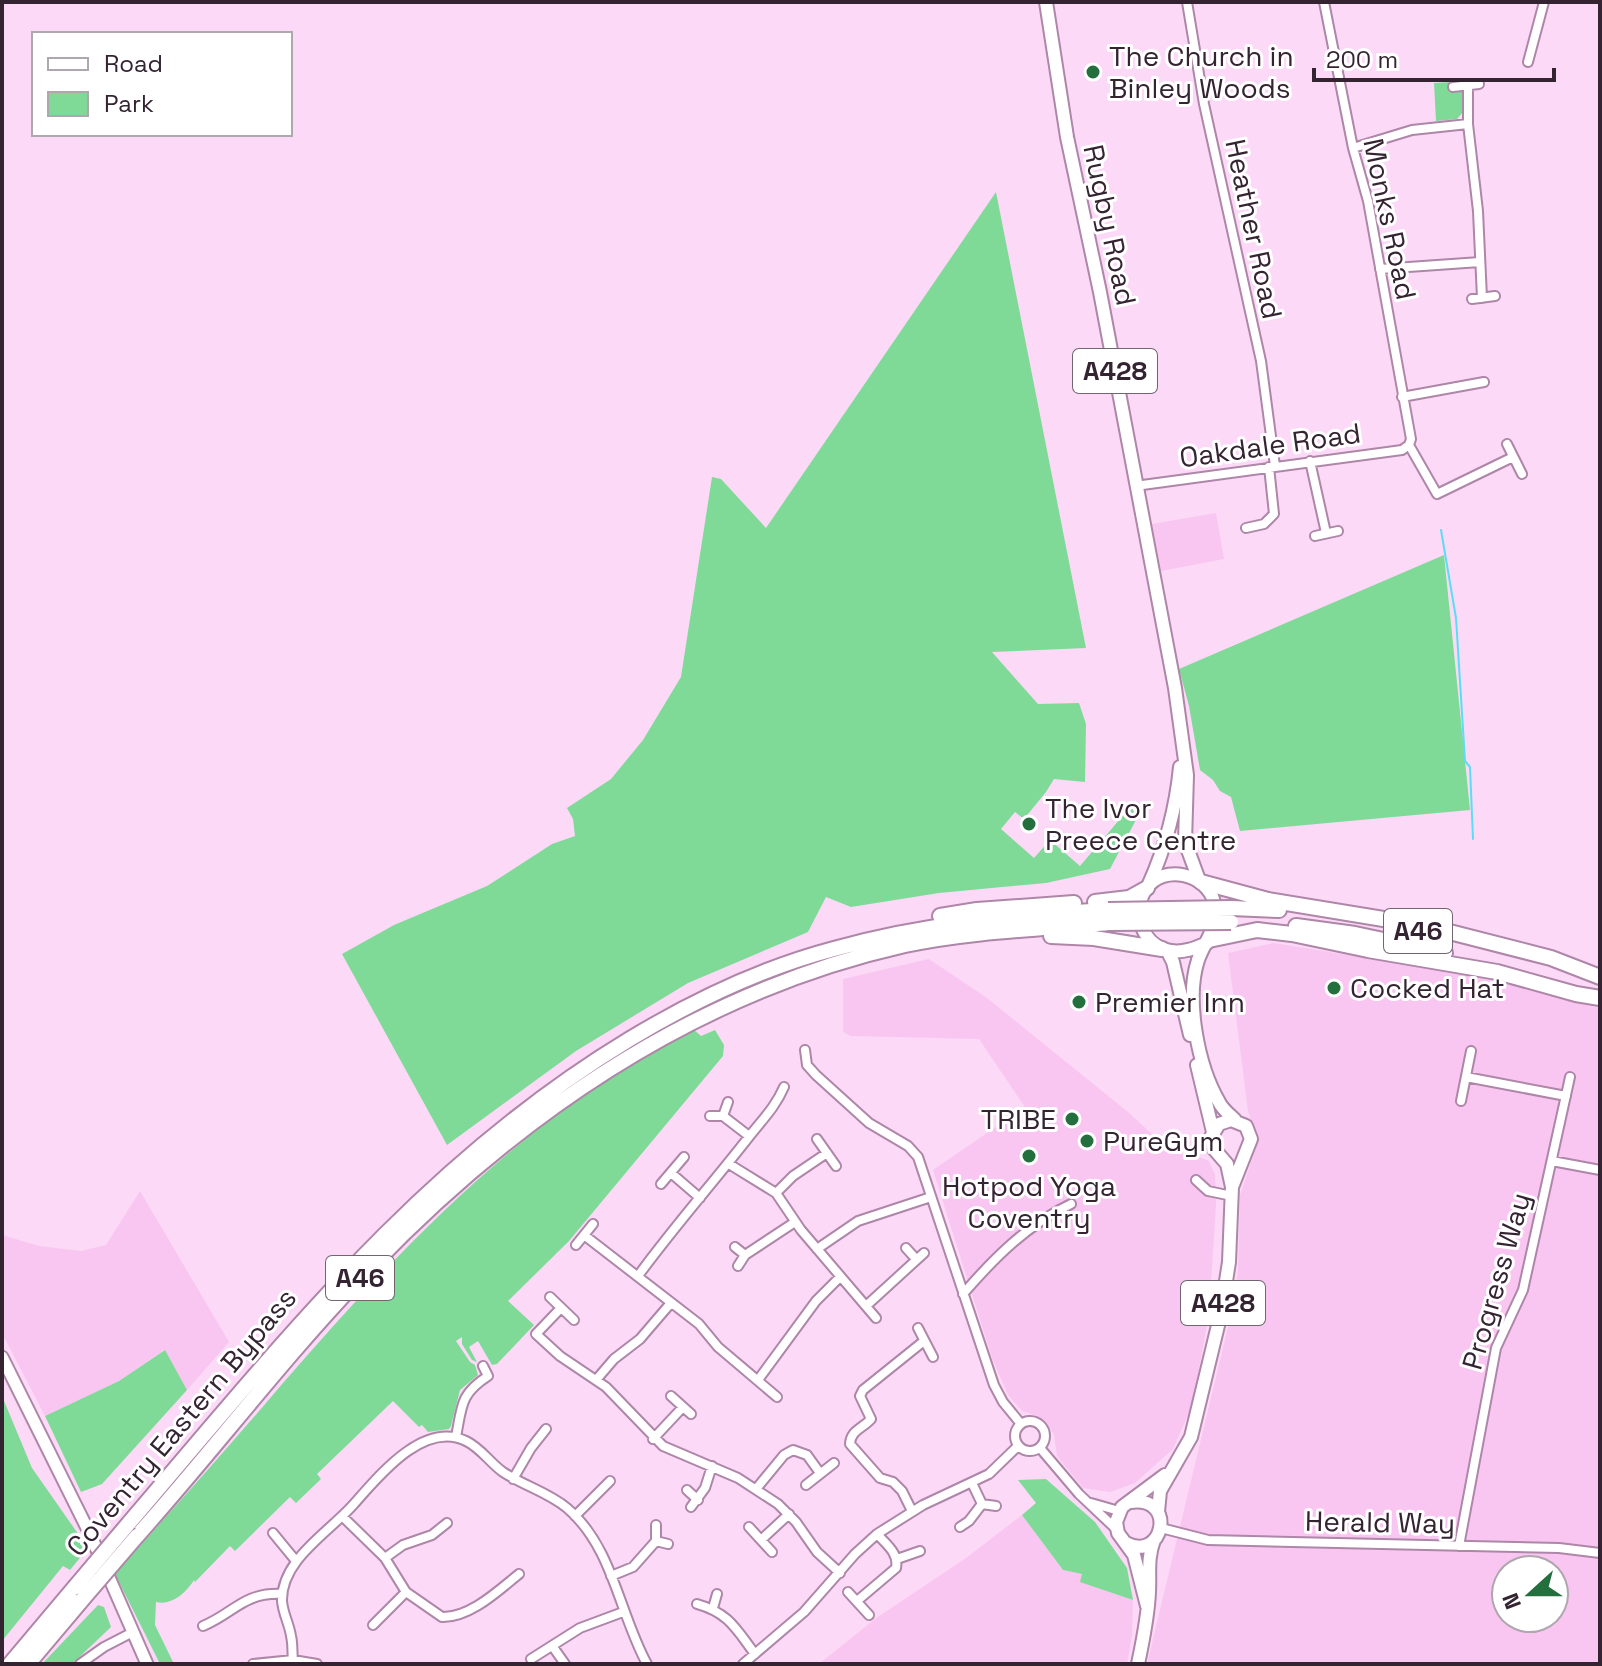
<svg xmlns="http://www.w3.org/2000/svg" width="1602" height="1666" font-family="'Space Grotesk',sans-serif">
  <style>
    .built { fill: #f8c6f1; fill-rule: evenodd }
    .green { fill: #7fda98 }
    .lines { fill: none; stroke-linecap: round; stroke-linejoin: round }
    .stream { stroke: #5addf5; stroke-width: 2 }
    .minor-casing { stroke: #ae86a8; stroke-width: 12 }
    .secondary-casing { stroke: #ae86a8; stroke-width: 15 }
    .primary-casing { stroke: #ae86a8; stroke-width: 16 }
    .trunk-casing { stroke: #ae86a8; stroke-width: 18 }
    .minor { stroke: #fff; stroke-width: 8 }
    .secondary { stroke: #fff; stroke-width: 11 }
    .primary { stroke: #fff; stroke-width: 12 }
    .trunk { stroke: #fff; stroke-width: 14 }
    .trunk-bridge-casing { stroke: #ae86a8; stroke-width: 18; stroke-linecap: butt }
    .trunk-bridge { stroke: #fff; stroke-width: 14 }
    .poi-dot { fill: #236f3e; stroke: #fff; stroke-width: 3 }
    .labels { text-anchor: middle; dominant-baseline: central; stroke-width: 6; stroke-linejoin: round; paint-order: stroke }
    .shield { fill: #fff; stroke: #716670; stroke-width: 2 }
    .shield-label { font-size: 26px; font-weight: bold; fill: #342432 }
    .poi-label { font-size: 28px; fill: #342432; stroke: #fff; text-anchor: start }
    .street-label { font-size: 28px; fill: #342432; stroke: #fff }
  </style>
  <rect width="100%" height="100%" fill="#fcd9f7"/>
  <path class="built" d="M1216,513L1224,559L1161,571L1152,524Z
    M1274,943L1476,976L1600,1008V1664H1147L1228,1327L1238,1272L1240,1195L1258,1142L1248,1111L1228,953ZM1506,1570H1554V1618H1506Z
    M929,959L987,998L1128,1112L1154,1136L1147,1142L1170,1153L1192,1154L1209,1161L1215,1175L1216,1206L1209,1314L1192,1406L1173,1449L1135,1483L1110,1492L1083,1488L1057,1456L1054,1434L1040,1417L1022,1411L1008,1395L992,1358L933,1170L1025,1107L979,1039L851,1036L843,1032V979Z
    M140,1191L229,1342L187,1390L164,1350L119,1381L45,1416L2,1333V1235L39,1246L81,1251L106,1245Z
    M1022,1515L1063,1570L1082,1574L1081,1582L1133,1600L1132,1635L1127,1664H819L875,1619L966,1558Z"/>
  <path class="green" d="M1451,82L1452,89L1464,90L1466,95L1463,98V112L1457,119L1436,121L1434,83Z
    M996,192L1086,648L992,652L1038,704L1079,703L1086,724L1085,782L1054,779L1046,792L1024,819L1015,812L1001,829L1034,858L1050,840L1080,866L1131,806L1137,818L1110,869L1046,883L939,893L851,907L826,897L808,932L688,983L576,1051L447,1145L342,954L394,925L487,886L552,844L575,836L573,819L567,808L611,779L643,740L681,677L712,477L721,479L766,528Z
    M1444,555L1470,810L1240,831L1231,797L1220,791L1213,780L1200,770L1189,706L1179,669Z
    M694,1030L701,1036L715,1030L724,1045L723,1056L569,1241L508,1301L534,1325L497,1364L492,1365L478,1341L469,1347L477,1362L472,1360L462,1344V1337L456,1341L470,1362L475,1365L478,1375L460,1390L451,1426L449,1429L428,1432L422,1425L419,1427L393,1401L317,1474L321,1479L296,1503L290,1497L235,1551L230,1546L195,1582L194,1580C186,1593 171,1606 156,1602L155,1625L174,1664H160L115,1574C171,1511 228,1448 283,1383C402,1246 529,1111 694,1030Z
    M165,1350L187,1390L102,1484L81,1492L45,1416L119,1381Z
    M2,1396L32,1468L88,1548L70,1570L63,1566L2,1641Z
    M1046,1479L1095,1522L1127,1568L1133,1600L1080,1582L1082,1574L1063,1570L1022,1515L1036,1503L1018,1480Z
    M98,1605L104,1607L111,1627L72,1664H42Z"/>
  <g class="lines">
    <path class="stream" d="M1441,530L1456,618L1465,761L1470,767L1473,839"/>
    <defs>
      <path id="minor" d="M1187,2L1204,104L1261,361L1275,466
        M1324,2L1353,148L1368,201L1411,439L1409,445
        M1528,62L1544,2
        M1468,85V124L1478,211L1482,298
        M1453,87L1479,84
        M1353,148L1412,130L1468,124
        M1380,269L1480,262
        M1472,299L1495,296
        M1402,397L1484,382
        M1507,444L1522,474
        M1409,445L1437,494L1513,457
        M1310,461L1326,533
        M1135,486L1402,450L1409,445
        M1246,528L1264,524L1274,514L1269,467
        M1315,536L1338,531
        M805,1050L807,1065L816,1075L869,1123L908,1146L918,1157L994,1385L1003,1402L1021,1424
        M1466,1077L1566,1096
        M1461,1101L1471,1051
        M710,1116H723L728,1102
        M723,1116L749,1136
        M817,1139L836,1166
        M1552,1161L1600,1170
        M729,1164L776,1193L801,1230L876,1318
        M671,1173L700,1198
        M1196,1180L1208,1191L1232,1196
        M661,1184L684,1157
        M776,1193L793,1176L827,1153
        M584,1235L699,1324L718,1347L777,1397
        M576,1245L593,1224
        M735,1247L745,1255
        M906,1248L916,1259
        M817,1249L858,1221L931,1197
        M738,1266L745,1255L795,1222
        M638,1276C673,1228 712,1184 748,1138C761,1121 775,1108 784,1087
        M963,1294C995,1257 1027,1225 1071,1204
        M550,1297L574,1320
        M866,1306L924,1253
        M561,1308L536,1334L560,1356L606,1387L663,1446L738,1478L778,1504L796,1522L817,1552L840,1573
        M918,1328L933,1357
        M596,1380L614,1359L640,1339L670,1304
        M758,1380L816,1301L840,1277
        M671,1396L691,1414
        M1015 1436a15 15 0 1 1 30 0a15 15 0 1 1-30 0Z
        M456,1437C462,1406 460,1394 488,1376L483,1366
        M653,1439L683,1407
        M1040,1448L1079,1494L1116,1529
        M513,1479L531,1448L546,1429
        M972,1483L982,1504
        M806,1485L834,1463
        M756,1489L784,1455L793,1450L807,1455L820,1473
        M687,1490L698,1500
        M1091,1503L1119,1511
        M982,1504L996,1506
        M691,1507L705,1488L712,1466
        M912,1511L902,1491L893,1482L880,1478L850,1444C851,1430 862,1429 871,1419L860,1396L863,1390L924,1341
        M575,1516L610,1481
        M343,1517L385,1558L406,1592L442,1617C470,1618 499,1590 519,1574
        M656,1525V1541L668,1544
        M749,1527L772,1552
        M960,1527L969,1521L982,1504
        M1161,1528L1208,1540L1559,1548L1600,1553
        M273,1533L296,1561
        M762,1539L789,1514
        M1459,1546L1496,1348L1523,1290L1570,1077
        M385,1558L403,1545L432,1535L447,1523
        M897,1559L920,1551
        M611,1576L633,1567L656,1541
        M848,1592L869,1615
        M857,1601L896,1568C899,1553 886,1544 877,1534
        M697,1604C729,1613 736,1629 755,1654
        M713,1608L717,1594
        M373,1625L406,1592
        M203,1626C234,1613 244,1592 282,1594
        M553,1647L565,1664
        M531,1659L580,1628L623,1612
        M293,1660C292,1652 293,1644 291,1636C289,1623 283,1614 282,1601C281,1560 328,1533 353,1505C378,1477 423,1420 466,1441C481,1448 490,1463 503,1472C524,1486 548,1492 567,1508C613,1547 619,1613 647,1664
        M80,1664L104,1647L133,1632
        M253,1664L293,1660L317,1664
        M743,1664L804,1612L855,1554L877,1534L923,1505L989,1474L1018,1446"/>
      <path id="secondary" d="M2,1357L90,1534L147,1664"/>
      <path id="primary" d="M1046,2L1067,137L1100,292L1175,688L1187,775L1185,842L1199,880
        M1149,884C1166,846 1176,808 1180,767
        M1207,943C1195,948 1184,953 1171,951C1143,947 1130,912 1146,889C1163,863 1207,874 1214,902C1220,926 1205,940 1198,960C1185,1000 1198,1066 1219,1102C1222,1109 1230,1115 1235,1120
        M1167,950L1173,962L1190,1035
        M1197,1065L1213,1132
        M1158,1512L1160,1491L1191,1437L1221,1313L1229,1262L1232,1187L1227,1164L1214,1149L1211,1137L1219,1124L1231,1120L1246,1126L1251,1139L1232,1187
        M1126,1543C1163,1563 1178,1496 1131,1502
        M1147,1606L1134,1555L1118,1533L1116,1522L1122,1507L1165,1475
        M1138,1664C1143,1640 1148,1617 1149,1592C1150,1574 1147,1558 1154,1540"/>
      <path id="trunk" d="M1201,882L1268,900L1426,926L1551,958L1600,977
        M1095,902L1129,898L1147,888
        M1231,908L1279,910
        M940,916L977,910L1074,903
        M1296,926L1355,934L1445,953
        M1051,936L1094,938L1162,949
        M1209,940L1257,930L1292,934L1368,950L1497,972L1576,994L1600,998
        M129,1523C284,1342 423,1164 630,1039C693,1001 762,968 834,949C924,924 1015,915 1108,910
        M137,1536C212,1452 280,1362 358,1280C508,1121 688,994 905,945C971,931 1041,929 1109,923
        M10,1664L74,1588
        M28,1664L82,1600"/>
    </defs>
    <use href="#minor" class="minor-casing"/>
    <use href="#secondary" class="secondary-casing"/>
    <use href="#primary" class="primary-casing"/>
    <use href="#trunk" class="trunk-casing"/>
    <use href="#minor" class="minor"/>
    <use href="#secondary" class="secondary"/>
    <use href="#primary" class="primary"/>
    <use href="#trunk" class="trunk"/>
    <defs>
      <path id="trunk-bridge" d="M1108,910L1231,908
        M1109,923L1231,922
        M74,1588L129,1523
        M82,1600L137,1536"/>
    </defs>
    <use href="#trunk-bridge" class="trunk-bridge-casing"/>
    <use href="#trunk-bridge" class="trunk-bridge"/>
  </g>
  <g class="poi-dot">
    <circle cx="1093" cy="72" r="8"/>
    <circle cx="1029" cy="824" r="8"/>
    <circle cx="1334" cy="988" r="8"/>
    <circle cx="1079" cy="1002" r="8"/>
    <circle cx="1072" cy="1119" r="8"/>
    <circle cx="1087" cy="1141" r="8"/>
    <circle cx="1029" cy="1156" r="8"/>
  </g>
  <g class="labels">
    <g class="shield">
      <rect x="1073" y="349" width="84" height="44" rx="6"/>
      <rect x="1384" y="909" width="68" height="44" rx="6"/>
      <rect x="326" y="1256" width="68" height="44" rx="6"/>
      <rect x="1181" y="1281" width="84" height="44" rx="6"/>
    </g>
    <g class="shield-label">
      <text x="1115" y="371">A428</text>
      <text x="1418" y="931">A46</text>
      <text x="360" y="1278">A46</text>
      <text x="1223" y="1303">A428</text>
    </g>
    <g class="poi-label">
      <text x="1109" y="56">The Church in<tspan x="1109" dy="32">Binley Woods</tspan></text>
      <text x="1045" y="808">The Ivor<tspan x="1045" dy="32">Preece Centre</tspan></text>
      <text x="1350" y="988">Cocked Hat</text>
      <text x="1095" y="1002">Premier Inn</text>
      <text x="1056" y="1119" text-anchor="end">TRIBE</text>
      <text x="1103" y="1141">PureGym</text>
      <text x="1029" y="1186" text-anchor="middle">Hotpod Yoga<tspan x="1029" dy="32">Coventry</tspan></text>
    </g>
    <g class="street-label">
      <text transform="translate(1390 219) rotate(78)">Monks Road</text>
      <text transform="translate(1110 225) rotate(78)">Rugby Road</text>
      <text transform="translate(1254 229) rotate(78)">Heather Road</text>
      <text transform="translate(1270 445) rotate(-8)">Oakdale Road</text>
      <text transform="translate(1496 1281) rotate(-74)">Progress Way</text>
      <text transform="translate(181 1422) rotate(-50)">Coventry Eastern Bypass</text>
      <text transform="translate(1380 1522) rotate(1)">Herald Way</text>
    </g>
  </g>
  <rect width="1602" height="1666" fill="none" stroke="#342432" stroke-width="8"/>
  <rect x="32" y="32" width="260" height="104" fill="#ffffff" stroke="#aea7ad" stroke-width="2"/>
  <rect x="48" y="58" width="40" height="12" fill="#ffffff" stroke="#aea7ad" stroke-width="2"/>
  <text x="104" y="72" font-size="24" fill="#342432">Road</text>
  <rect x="48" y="92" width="40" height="24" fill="#7fda98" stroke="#aea7ad" stroke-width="2"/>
  <text x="104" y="112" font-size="24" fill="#342432">Park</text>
  <g transform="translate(1530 1594) rotate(249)"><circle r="38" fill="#ffffff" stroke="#aea7ad" stroke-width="2"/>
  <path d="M0-6L14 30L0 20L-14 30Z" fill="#236f3e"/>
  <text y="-12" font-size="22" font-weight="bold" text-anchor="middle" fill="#342432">N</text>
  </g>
  <path d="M1314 68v12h240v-12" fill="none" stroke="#342432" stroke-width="4"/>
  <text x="1326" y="68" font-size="24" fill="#342432" stroke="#ffffff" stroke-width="6" paint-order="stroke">200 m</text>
</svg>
